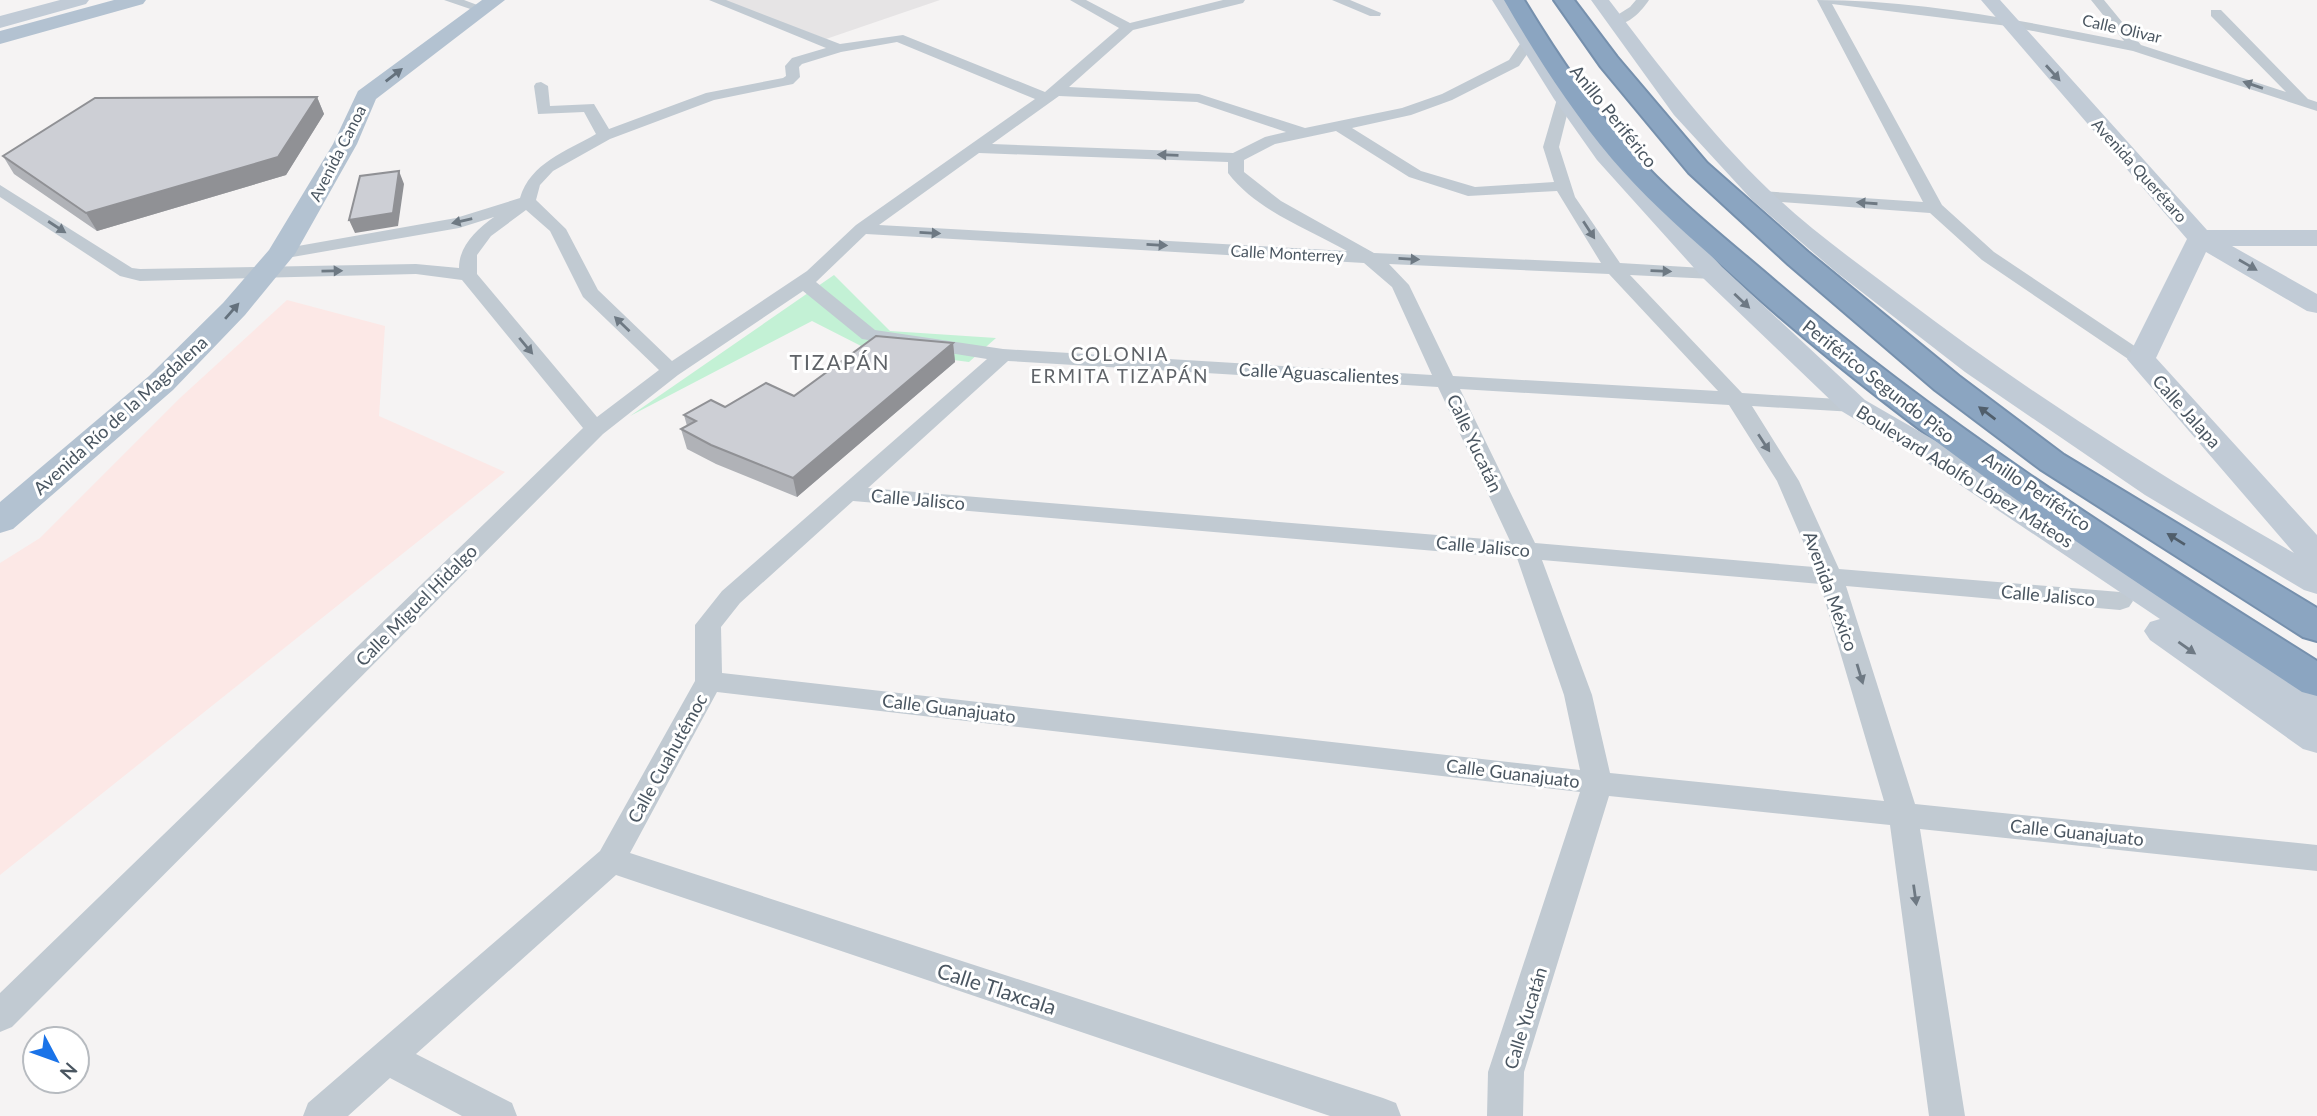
<svg xmlns="http://www.w3.org/2000/svg" width="2317" height="1116" font-family="Lato,sans-serif">
  <style>
    .education { fill: #e6e4e5 }
    .medical { fill: #fce8e6 }
    .green { fill: #c3f1d5 }
    .lines { fill: none; stroke-linecap: round; stroke-linejoin: round }
    .highway-casing { stroke: #7690ad; stroke-width: 4 }
    .street { fill: #c1cad2; fill-rule: evenodd }
    .secondary { fill: #c1cbd6; fill-rule: evenodd }
    .primary { fill: #b3c2d1; fill-rule: evenodd }
    .highway { fill: #8ba5c1; fill-rule: evenodd }
    .wall { fill: #b0b2b7 }
    .shaded-wall { fill: #909195 }
    .building { fill: #cdcfd5; stroke: #909195; stroke-width: 2 }
    .oneway { fill: #6e7984 }
    .oneway2 { fill: #64717d }
    .oneway3 { fill: #6e7983 }
    .oneway4 { fill: #505e6b }
    .labels { text-anchor: middle; dominant-baseline: central; stroke-width: 6; stroke-linejoin: round; paint-order: stroke }
    .far-street-label { font-size: 16px; fill: #4a5661; stroke: #fff }
    .street-label { font-size: 18px; fill: #4a5661; stroke: #fff }
    .neighbourhood-label { font-size: 19px; letter-spacing: 2px; fill: #5f6368; stroke: #fff }
    .quarter-label { font-size: 21px; letter-spacing: 2px; fill: #5f6368; stroke: #fff }
    .near-street-label { font-size: 21px; fill: #4a5661; stroke: #fff }
  </style>
  <rect width="100%" height="100%" fill="#f5f3f3"/>
  <path class="education" d="M722,0H940L826,39Z"/>
  <path class="medical" d="M287,300L385,326L379,416L505,472L0,875V563L40,538L180,398Z"/>
  <path class="green" d="M834,275L890,331L996,338L969,362L867,349L812,321L630,416Z"/>
  <g class="lines">
    <defs>
      <path id="highway" d="M1504,0H1524C1556,53 1590,104 1631,150C1672,196 1721,235 1768,275C1938,422 2127,542 2317,661V696L2302,692C2111,566 1919,442 1748,289C1702,247 1653,207 1612,159C1571,110 1536,56 1504,0Z
        M1554,0H1574L1617,57L1707,163L1808,252L1959,376L2064,455L2317,608V641L2303,637L2040,469L1935,390L1788,264L1689,173L1601,67Z"/>
    </defs>
    <use href="#highway" class="highway-casing"/>
    <path class="street" d="M444,0H464L488,9L482,13Z
      M709,0H726L840,44L903,35L1045,92L1119,28L1070,0H1086L1130,23L1223,0H1245L1243,3L1133,30L1069,87L1199,94L1305,128L1402,108L1442,94L1509,60L1522,41H1532L1534,44L1519,66L1452,100L1411,115L1352,128L1421,171L1475,187L1554,182L1543,147L1557,99L1564,95L1569,96L1571,99L1559,147L1575,197L1620,263L1720,269L1722,273L1720,277L1713,279L1630,275L1742,393L1854,400L1862,401L1865,406L1862,411L1854,412L1752,406L1799,481L1839,569L2120,592L2129,595L2133,601L2129,607L2120,610L1846,586L1915,804L2317,845V871L1920,829L1965,1116H1929L1890,825L1609,796L1524,1072L1523,1116H1487L1488,1072L1580,792L717,692L630,853L1383,1098L1396,1103L1401,1116H1330L616,875L416,1054L512,1103L517,1116H462L390,1078L348,1116H303L308,1103L600,851L695,681V625L722,591L987,359L862,339L803,291L678,375L603,434L12,1027L0,1032V993L583,428L462,280L416,274L140,281L120,276L0,197V185L132,268L140,269L416,264L459,268C459,246 476,230 494,217L459,228L281,259L272,254L281,249L456,218L520,198C530,163 567,151 596,134L584,112L538,114L534,86L536,83L541,82L548,86L550,106L594,104L609,129L706,93L783,78L786,76L785,66L792,58L826,48ZM897,42L1035,99L856,225L807,271L672,361L598,290L566,229L536,200L540,185L553,171L610,139L714,100L793,84L800,77L799,67L802,64L841,52ZM1059,96L1197,102L1286,132L1265,137L1233,153L992,144ZM1336,131L1409,177L1468,196L1557,191L1601,263L1374,253L1281,201L1244,172V160L1275,144ZM979,153L1228,162V173C1257,211 1307,228 1347,251L879,225ZM526,210L550,231L583,297L659,370L597,417L477,274V255L491,236ZM866,234L1364,263L1392,287L1432,375L1003,349L875,330L816,282ZM1389,264L1609,274L1718,391L1453,376L1409,285ZM1008,361L1438,387L1510,541L868,488ZM1460,389L1729,405L1777,481L1814,567L1535,543ZM853,501L1517,558L1564,695L1580,770L722,673L721,627L740,603ZM1542,560L1820,584L1884,801L1610,773L1592,695Z
      M1332,0H1350L1381,13L1380,16H1370Z
      M1636,0H1649C1641,12 1627,27 1611,25V19L1630,7Z
      M1817,0C1920,0 2023,21 2124,41L2091,0H2104L2141,45L2286,92L2211,16V10H2221L2308,99L2317,102V111L2133,51L2008,26L1832,4L1942,205L1994,252L2148,355L2151,359L2148,363H2134L1982,260L1930,213L1755,200L1753,196L1761,191L1923,202Z"/>
    <path class="secondary" d="M60,0H89L86,4L0,28V16Z
      M1492,0H1510L1573,96L1613,150L1722,267L1865,400L1948,448L2317,685V753L2303,749L2150,640L2144,631L2150,622L2160,619L1926,462L1843,412L1704,279L1597,160L1554,99Z
      M1591,0H1609C1659,66 1709,132 1769,190C1809,229 1856,262 1901,296C2026,391 2158,475 2294,553L2127,359L2187,239L1981,0H2000L2207,230H2317V246H2232L2317,294V313L2307,311L2206,252L2156,358L2317,535V594L2304,590L2145,495L1965,372L1836,272L1753,201L1674,115Z"/>
    <path class="primary" d="M114,0H146L143,4L0,44V31Z
      M482,0H505L376,99L357,144L295,254L245,315L173,390L13,529L0,533V502L149,376L223,303L269,250L333,144L358,91Z"/>
    <use href="#highway" class="highway"/>
  </g>
  <path class="wall" d="M317,97L324,114L286,175L97,231L14,174L3,156Z
    M953,343L955,362L797,497L716,464L687,449L681,429L687,426L684,415L794,396Z"/>
  <path class="shaded-wall" d="M317,97L324,114L286,175L97,231L86,213Z
    M399,171L404,184L398,226L355,233L349,220Z
    M953,343L955,362L797,497L793,478Z"/>
  <path class="building" d="M317,97L278,157L86,213L3,156L95,98Z
    M399,171L393,213L349,220L360,176Z
    M876,336L953,343L793,478L711,445L681,429L696,421L684,415L711,400L725,407L766,383L794,396Z"/>
  <defs><path id="oneway-solid" d="M-6-.8H1V-3.2L6.5 0L1 3.2V.8H-6Z" transform="scale(1.75)"/></defs>
  <g class="oneway">
    <use href="#oneway-solid" transform="translate(2053 73) rotate(48)"/>
    <use href="#oneway-solid" transform="translate(2248 265) rotate(30)"/>
    <use href="#oneway-solid" transform="translate(1742 301) rotate(43)"/>
    <use href="#oneway-solid" transform="translate(2187 648) rotate(35)"/>
  </g>
  <g class="oneway2">
    <use href="#oneway-solid" transform="translate(394 75) rotate(-38)"/>
    <use href="#oneway-solid" transform="translate(232 311) rotate(-49)"/>
  </g>
  <g class="oneway3">
    <use href="#oneway-solid" transform="translate(2253 85) rotate(-161)"/>
    <use href="#oneway-solid" transform="translate(1168 155) rotate(-178)"/>
    <use href="#oneway-solid" transform="translate(1867 203) rotate(-176)"/>
    <use href="#oneway-solid" transform="translate(462 221) rotate(167)"/>
    <use href="#oneway-solid" transform="translate(57 227) rotate(33)"/>
    <use href="#oneway-solid" transform="translate(1589 230) rotate(57)"/>
    <use href="#oneway-solid" transform="translate(930 233) rotate(3)"/>
    <use href="#oneway-solid" transform="translate(1157 245) rotate(3)"/>
    <use href="#oneway-solid" transform="translate(1409 259) rotate(3)"/>
    <use href="#oneway-solid" transform="translate(332 271) rotate(-1)"/>
    <use href="#oneway-solid" transform="translate(1661 271) rotate(2)"/>
    <use href="#oneway-solid" transform="translate(622 324) rotate(-136)"/>
    <use href="#oneway-solid" transform="translate(526 346) rotate(50)"/>
    <use href="#oneway-solid" transform="translate(1764 443) rotate(57)"/>
    <use href="#oneway-solid" transform="translate(1860 674) rotate(73)"/>
    <use href="#oneway-solid" transform="translate(1915 895) rotate(82)"/>
  </g>
  <g class="oneway4">
    <use href="#oneway-solid" transform="translate(1987 413) rotate(-143)"/>
    <use href="#oneway-solid" transform="translate(2176 539) rotate(-148)"/>
  </g>
  <g class="labels">
    <g class="far-street-label">
      <text transform="translate(2122 28) rotate(13)">Calle Olivar</text>
      <text transform="translate(337 153) rotate(-63)">Avenida Canoa</text>
      <text transform="translate(2140 170) rotate(48)">Avenida Querétaro</text>
      <text transform="translate(1287 253) rotate(3)">Calle Monterrey</text>
    </g>
    <g class="street-label">
      <text transform="translate(1614 116) rotate(51)">Anillo Periférico</text>
      <text transform="translate(1319 373) rotate(3)">Calle Aguascalientes</text>
      <text transform="translate(1879 381) rotate(38)">Periférico Segundo Piso</text>
      <text transform="translate(2187 411) rotate(48)">Calle Jalapa</text>
      <text transform="translate(120 415) rotate(-42)">Avenida Río de la Magdalena</text>
      <text transform="translate(1475 443) rotate(65)">Calle Yucatán</text>
      <text transform="translate(1965 476) rotate(32)">Boulevard Adolfo López Mateos</text>
      <text transform="translate(2037 491) rotate(34)">Anillo Periférico</text>
      <text transform="translate(918 499) rotate(5)">Calle Jalisco</text>
      <text transform="translate(1483 546) rotate(5)">Calle Jalisco</text>
      <text transform="translate(1831 591) rotate(70)">Avenida México</text>
      <text transform="translate(2048 595) rotate(5)">Calle Jalisco</text>
      <text transform="translate(416 605) rotate(-45)">Calle Miguel Hidalgo</text>
      <text transform="translate(949 708) rotate(7)">Calle Guanajuato</text>
      <text transform="translate(667 758) rotate(-61)">Calle Cuahutémoc</text>
      <text transform="translate(1513 773) rotate(7)">Calle Guanajuato</text>
      <text transform="translate(2077 832) rotate(6)">Calle Guanajuato</text>
      <text transform="translate(1525 1018) rotate(-73)">Calle Yucatán</text>
    </g>
    <g class="neighbourhood-label">
      <text x="1120" y="353">COLONIA<tspan x="1120" dy="22">ERMITA TIZAPÁN</tspan></text>
    </g>
    <g class="quarter-label">
      <text x="840" y="361">TIZAPÁN</text>
    </g>
    <g class="near-street-label">
      <text transform="translate(997 988) rotate(18)">Calle Tlaxcala</text>
    </g>
  </g>
  <g transform="translate(56 1060) rotate(131)"><circle r="33" fill="#ffffff" stroke="#b7bbc0" stroke-width="2"/>
  <path d="M0-5L12 26L0 18L-12 26Z" fill="#1a73e8"/>
  <text y="-10" font-size="19" font-weight="bold" text-anchor="middle" fill="#4a5661">N</text>
  </g>
</svg>
